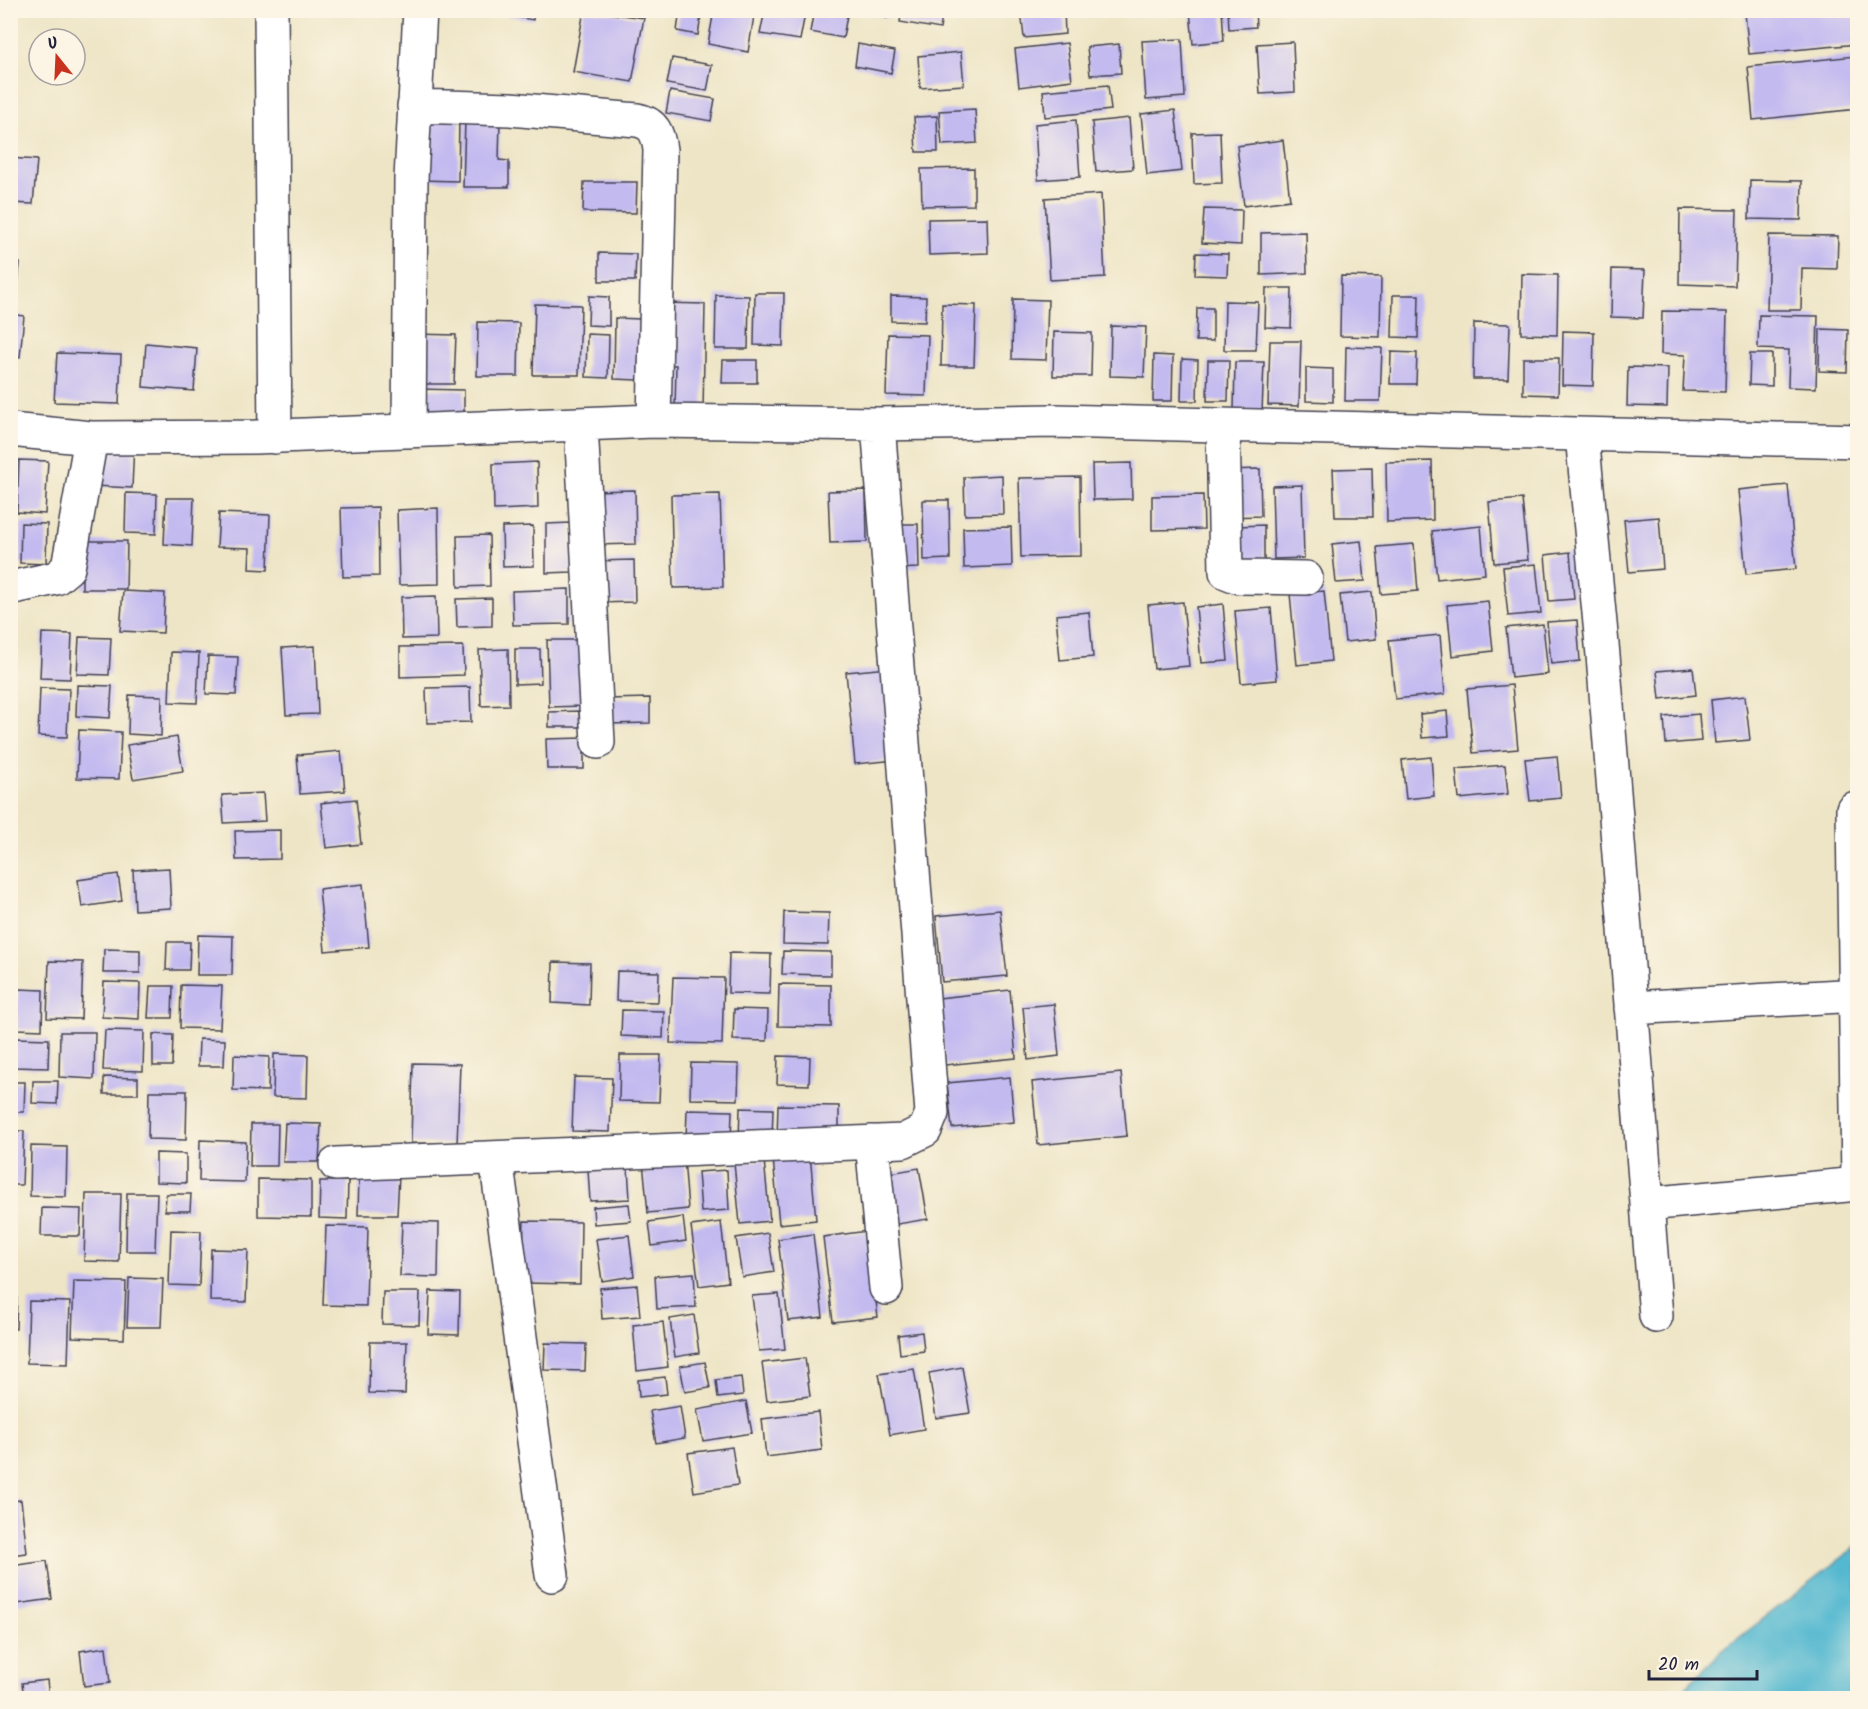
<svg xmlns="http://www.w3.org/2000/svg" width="1868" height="1709" font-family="Kalam,sans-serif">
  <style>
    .water { fill: #52b8d0; stroke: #3a6d86; stroke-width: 1.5 }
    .building { fill: #c3baf0 }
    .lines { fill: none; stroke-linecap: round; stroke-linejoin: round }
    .minor-casing { stroke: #413f50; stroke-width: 36 }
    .minor { stroke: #fff; stroke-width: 33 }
  </style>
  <rect width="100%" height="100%" fill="#fcf5e5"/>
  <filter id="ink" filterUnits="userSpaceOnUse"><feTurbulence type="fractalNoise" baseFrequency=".0167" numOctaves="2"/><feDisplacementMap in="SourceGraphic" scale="12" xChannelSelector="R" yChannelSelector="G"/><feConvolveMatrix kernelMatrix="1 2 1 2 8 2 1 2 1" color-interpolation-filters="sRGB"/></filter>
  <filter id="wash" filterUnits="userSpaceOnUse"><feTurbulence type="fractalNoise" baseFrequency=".008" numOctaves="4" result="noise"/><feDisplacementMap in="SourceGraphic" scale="24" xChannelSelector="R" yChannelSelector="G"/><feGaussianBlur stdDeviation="1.35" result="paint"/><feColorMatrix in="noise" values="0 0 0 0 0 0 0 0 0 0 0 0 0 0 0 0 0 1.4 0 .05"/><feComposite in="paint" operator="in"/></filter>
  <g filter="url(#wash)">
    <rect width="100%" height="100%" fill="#eee5c6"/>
    <path class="water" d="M1857,1546V1698H1675L1722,1651Z"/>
    <g id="blocks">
      <path class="building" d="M493,10H534L533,20L492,13Z
        M584,10L644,18L632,82L573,72Z
        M680,10H702L698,35L677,31Z
        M714,10H755L748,52L708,44Z
        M765,10L805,14L800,40L760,34Z
        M814,10H848L843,38L810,32Z
        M857,10H889L887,18Z
        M902,10H943L940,29L900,22Z
        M1021,10H1064L1065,34L1024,38Z
        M1135,10H1171V12L1135,16Z
        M1190,10H1222L1224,41L1193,44Z
        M1228,10H1255L1256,27L1229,29Z
        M1775,10H1858V44L1749,54L1745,13Z
        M1182,39L1185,97L1146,100L1142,41Z
        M1293,42L1295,92L1260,94L1257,44Z
        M1067,43L1072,80L1019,87L1015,49Z
        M858,44L895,51L891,73L855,66Z
        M1119,44L1121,73L1090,75L1087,47Z
        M961,52L964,85L920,88L918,56Z
        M1855,56L1858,109L1753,120L1748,67Z
        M672,58L712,65L707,91L667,84Z
        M1108,85L1111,110L1045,117L1043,91Z
        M670,91L715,99L711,121L666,113Z
        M975,109L977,143L942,145L939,111Z
        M1175,110L1182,171L1147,175L1141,114Z
        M420,116L459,117L458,181L419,180Z
        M937,116L938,152H916L914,117Z
        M1129,118L1133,169L1096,172L1092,122Z
        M1076,120L1080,177L1038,180L1035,124Z
        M465,121H500L499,160L509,161V187H463Z
        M1220,132L1222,183L1194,184L1192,133Z
        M1856,137H1858V163H1855Z
        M1283,140L1290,200L1244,206L1237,146Z
        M10,158L37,160L33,204L10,203Z
        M974,168V205L922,206L921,169Z
        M1750,180L1802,181L1801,220L1749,219Z
        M584,182H637L636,213L583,212Z
        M1101,194L1105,277L1050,280L1045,198Z
        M1204,209L1242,210L1241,245L1202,243Z
        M1680,209L1737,210L1735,286L1679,284Z
        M10,213L16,214L13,248H10Z
        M987,218L988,253L929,255L928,219Z
        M1306,232L1307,273L1261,275V233Z
        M1769,235L1838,236L1837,269L1802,268L1801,310H1767Z
        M599,253L636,254L635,281H599Z
        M1196,253L1228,254L1227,276L1195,275Z
        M10,263H20L16,305L10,304Z
        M1612,269L1645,270L1643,318L1611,317Z
        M1522,274L1558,275L1557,335L1521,334Z
        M1341,276L1381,277L1380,337L1340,336Z
        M1266,288H1292L1291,328L1265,327Z
        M755,293H784L783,346L754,345Z
        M716,295L749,296L748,349H715Z
        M1393,295H1419L1418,338L1392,337Z
        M589,296L609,297V326L588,325Z
        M891,296L926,297L925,322L891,321Z
        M1013,299L1048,300L1046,360L1012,359Z
        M1225,301L1258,302L1256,350H1224Z
        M662,303L705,304L703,411H675L676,365H661Z
        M535,304L581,305L579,375H533Z
        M942,304L976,305L974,366H941Z
        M1197,308H1213V341H1196Z
        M1662,311L1727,312L1725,392L1683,391L1685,355L1661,354Z
        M10,314L24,316L20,357L10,356Z
        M1759,315L1818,316L1816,388L1788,387L1789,350L1758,349Z
        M615,318L640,319L638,380L614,379Z
        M478,322L519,323L518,376H477Z
        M1474,323L1510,324L1508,379H1473Z
        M1111,326L1146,327L1144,377L1110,376Z
        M1820,329L1848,330L1847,372L1819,371Z
        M1563,331L1594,332L1593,386L1562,385Z
        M1054,332L1092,333L1091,376H1053Z
        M414,334L456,335L454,384H413Z
        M587,334L609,335L608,378L586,377Z
        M888,334L928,335L926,396L886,395Z
        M1270,341H1301L1299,406L1268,405Z
        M146,343L197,348L194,391L143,387Z
        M1346,347L1382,348L1380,401H1345Z
        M1391,352L1417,353L1416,384H1390Z
        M57,353L121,355L119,404L54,402Z
        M1750,354H1772V386L1749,385Z
        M1154,355L1173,356L1172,401H1153Z
        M1523,358H1559L1558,395L1523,394Z
        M1182,359L1198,360L1197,401H1181Z
        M723,360H757V383H722Z
        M1208,360H1229L1228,401H1207Z
        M1235,362H1264L1262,412L1234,411Z
        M1628,367L1668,368L1667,407L1627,406Z
        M1306,368L1333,369V402L1306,401Z
        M416,389L464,390V415L416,414Z
        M96,441L134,443L132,488L94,486Z
        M19,460L48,461L45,514L17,512Z
        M1432,461L1433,520L1387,522L1386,462Z
        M537,462L538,508L494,510L493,464Z
        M1131,463L1132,499L1093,500L1092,464Z
        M1372,468L1373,517H1335L1333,469Z
        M1260,469L1261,516L1226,517L1225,470Z
        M1002,475L1003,514L965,515L964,477Z
        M1080,477L1081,556L1021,557L1019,478Z
        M1302,485L1304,558L1274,559L1272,486Z
        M1788,485L1796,569L1746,574L1738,490Z
        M635,490L636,544L592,545L591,491Z
        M866,490L867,542L830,543L828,491Z
        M126,493L157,494L156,534L125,533Z
        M720,494L723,587L673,588L671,495Z
        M1203,495L1204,529L1152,530V496Z
        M166,498H194L192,546L164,544Z
        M1522,499L1528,560L1494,563L1489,502Z
        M923,500H949L950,559L924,560Z
        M378,507L379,576L343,577L341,508Z
        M438,508L439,584L399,585L397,510Z
        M219,513L270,515L268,570L249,569L250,548L217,547Z
        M1659,517L1663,569L1629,572L1624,520Z
        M21,523L47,524L46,564L20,563Z
        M571,523L572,572L546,573V524Z
        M893,524H918L919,568L893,569Z
        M1264,525V561L1239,562L1238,526Z
        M533,526L534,566L503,567L502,527Z
        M1481,526L1485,574L1437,579L1432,531Z
        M1011,527L1012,566L964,568L963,528Z
        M489,535L490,586L458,587L457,536Z
        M82,541H127L126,589H82Z
        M1361,541L1365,581L1336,583L1332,544Z
        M1414,544L1418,591L1381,594L1377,547Z
        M1570,552L1574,599L1549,601L1545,555Z
        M634,560L635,602L595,603L594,561Z
        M1536,564L1541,613L1508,616L1503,567Z
        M569,589V624L513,625L512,591Z
        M123,591L165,593L163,633L120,631Z
        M1324,591L1331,661L1297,665L1290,594Z
        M1372,592L1376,639L1345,642L1340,595Z
        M436,596L437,638L402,639L401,597Z
        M492,598V626L457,627L456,599Z
        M1488,601L1493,651L1452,656L1447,605Z
        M1183,602L1189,666L1154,669L1148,605Z
        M1223,604L1228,661L1201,663L1196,607Z
        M1271,608L1277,680L1241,683L1235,611Z
        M1089,612L1093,657L1060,660L1056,615Z
        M1577,620L1580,661L1551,664L1547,622Z
        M1543,624L1548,674L1511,678L1506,628Z
        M42,633L72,634L70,679L40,678Z
        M1440,635L1445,694L1395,699L1389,640Z
        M79,637L111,638L109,675L77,674Z
        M547,640H582L583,706L549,707Z
        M315,646L318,714L286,715L282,648Z
        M463,646L464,675L400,677V647Z
        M508,649L509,705L481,706L479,650Z
        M515,649H540L541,683L515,684Z
        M171,652L199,653L197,703L169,702Z
        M208,656L238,657L236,695L206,694Z
        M889,668L897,760L855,764L846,672Z
        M1693,668L1696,695L1660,699L1657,671Z
        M77,685L112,686L110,718L76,716Z
        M1512,685L1518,749L1473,753L1467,689Z
        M470,687L471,722L427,723L426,688Z
        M40,688L69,689L67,737L38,736Z
        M129,695L162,696L161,736L128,734Z
        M1745,696L1750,740L1715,743L1711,700Z
        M650,698V723L607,724L606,699Z
        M579,711L580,727H549V712Z
        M1447,711L1449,736L1422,738L1420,714Z
        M1699,714L1701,741L1666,744L1664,717Z
        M79,730L121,732L119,779L77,778Z
        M177,737L183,771L133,779L127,745Z
        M584,738V769H547L546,739Z
        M341,751L345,791L300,794L297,755Z
        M1557,756L1561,798L1530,801L1525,759Z
        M1431,757L1434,796L1406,799L1402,760Z
        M1505,765L1508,794L1459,799L1456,769Z
        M263,793L265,821L224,823L222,795Z
        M356,799L361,844L326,848L321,803Z
        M280,830V859L236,860L235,831Z
        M169,868L171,908L135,910L133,870Z
        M118,874L122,901L82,907L78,880Z
        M363,884L369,947L325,951L319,889Z
        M1000,910L1007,976L942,982L936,916Z
        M784,912L829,913L828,945L783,944Z
        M198,935L233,936L232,975H197Z
        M167,942H190L189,970H166Z
        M104,949L140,950V973H103Z
        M783,951L831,952V975L782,974Z
        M729,953L771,954L770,994L728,993Z
        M49,961L83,962L81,1019L47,1018Z
        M553,962L590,963L589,1005L552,1003Z
        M617,971L659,972L658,1002L616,1001Z
        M673,977L724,978L722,1044L670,1043Z
        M104,982L140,983L139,1019L102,1017Z
        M779,984L831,985V1027L778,1026Z
        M181,985L222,986L220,1029L180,1028Z
        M150,986H173L172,1018H148Z
        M18,989L43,990L42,1030L17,1029Z
        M1010,990L1016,1058L945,1065L939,998Z
        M1054,1004L1059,1056L1028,1060L1023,1007Z
        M734,1009L768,1010L767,1041L733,1040Z
        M622,1010L664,1011L663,1038L621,1036Z
        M105,1030L144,1031L143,1071L103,1070Z
        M60,1032H95L94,1079L59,1077Z
        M153,1034L173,1035L172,1066H153Z
        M15,1038L49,1039L48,1068L14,1067Z
        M199,1039L225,1040L224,1066H198Z
        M274,1054L308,1055L307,1098L273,1097Z
        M234,1055L269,1057L268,1091L233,1090Z
        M620,1055H661L659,1102L619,1101Z
        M778,1056L810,1057L809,1085L777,1084Z
        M413,1063L460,1064L457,1144L411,1143Z
        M691,1063L739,1064L738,1100L690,1099Z
        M1121,1073L1127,1136L1038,1145L1032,1082Z
        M104,1077L138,1078V1094H104Z
        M574,1077L612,1078L610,1132L572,1131Z
        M1010,1077L1014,1122L952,1128L947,1083Z
        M33,1081H58L57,1104L32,1103Z
        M10,1082H25L24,1112H10Z
        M149,1091H187L186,1140L148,1139Z
        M778,1105L839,1106V1141L777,1139Z
        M740,1108L773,1109L772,1140H739Z
        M687,1110L732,1111L731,1141L686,1140Z
        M285,1123L321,1124L319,1162H283Z
        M251,1124H278L277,1166H250Z
        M10,1131H24L22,1185H10Z
        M200,1140L246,1142L245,1182L199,1181Z
        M31,1146L67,1147L66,1197L30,1196Z
        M156,1153L186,1154V1183L156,1182Z
        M810,1154L816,1220L779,1224L773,1158Z
        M684,1158L688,1209L648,1213L643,1162Z
        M764,1160L770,1221L740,1224L734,1163Z
        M628,1168L630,1199L590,1201L588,1170Z
        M919,1168L928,1219L892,1225L884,1174Z
        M727,1170L729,1210L701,1212L698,1172Z
        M359,1174L399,1175L397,1215H358Z
        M258,1179L311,1180V1217L258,1216Z
        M320,1181H348L347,1219L319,1218Z
        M127,1193H157L155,1251H126Z
        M86,1194H121L119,1262L84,1261Z
        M166,1194H191L190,1211H165Z
        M629,1204L631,1221L594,1224L593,1207Z
        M42,1208L81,1209L80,1236H41Z
        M683,1217L686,1241L652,1246L649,1222Z
        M524,1221L581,1222L580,1284L522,1283Z
        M402,1222L439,1223L438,1277L400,1276Z
        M721,1222L728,1282L699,1286L691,1226Z
        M326,1226L368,1227L366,1306L323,1305Z
        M171,1230L201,1231L199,1286L169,1285Z
        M867,1231L878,1317L833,1322L823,1237Z
        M768,1233L774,1272L742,1277L736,1238Z
        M813,1234L823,1317L788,1321L778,1239Z
        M629,1235L634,1276L602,1281L596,1239Z
        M211,1249L248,1250L246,1302L210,1301Z
        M694,1273L696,1307L657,1309L655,1276Z
        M129,1278L163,1279L161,1327H127Z
        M74,1281L126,1282L124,1339L72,1337Z
        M637,1285L640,1316L602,1319L600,1288Z
        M10,1289L17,1290L16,1329H10Z
        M430,1291L460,1292L459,1335L428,1334Z
        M383,1292H420L419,1325L382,1324Z
        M779,1294L785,1349L759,1351L752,1296Z
        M29,1301L70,1302L68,1364L27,1363Z
        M694,1315L699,1353L675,1357L670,1319Z
        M663,1322L668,1367L637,1371L633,1325Z
        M922,1332L924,1351L900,1354L898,1335Z
        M370,1342H407L405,1394L369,1393Z
        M545,1343L586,1344L585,1371L544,1370Z
        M805,1358L810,1396L767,1401L762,1363Z
        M705,1362L710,1388L685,1392L680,1366Z
        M962,1367L970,1413L936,1418L929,1373Z
        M914,1369L924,1429L890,1435L879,1374Z
        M665,1377L667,1394L639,1397L638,1380Z
        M741,1377L743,1395L718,1398L716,1380Z
        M746,1401L752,1433L703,1441L697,1410Z
        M680,1406L685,1438L656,1443L650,1411Z
        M818,1412L822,1450L766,1457L762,1419Z
        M10,1435L14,1453L10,1454Z
        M732,1447L738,1485L694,1492L688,1453Z
        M21,1500L27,1553L10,1555V1501Z
        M47,1561L52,1599L10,1605V1566Z
        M106,1647L110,1683L84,1686L80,1651Z
        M47,1680L49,1698H24L22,1683Z"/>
    </g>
  </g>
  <g filter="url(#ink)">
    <use href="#blocks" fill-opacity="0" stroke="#413f50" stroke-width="1.5"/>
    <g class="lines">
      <defs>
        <path id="minor" d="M271,10L275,437
          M414,106L510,109L637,120C654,123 658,134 660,150L654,421
          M581,425L598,742
          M1223,425L1226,572L1239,577L1306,578
          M10,430L91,438L255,437L654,421L878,424L1055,421L1858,441
          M409,431L411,179L420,10
          M1582,435L1603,655L1656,1316
          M10,588L56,578L68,568L91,438
          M1858,809H1853L1858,1183
          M1631,1008L1858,995
          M872,1142L886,1288
          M496,1158L552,1575
          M336,1164L903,1141L925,1130L932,1113L878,424
          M1647,1204L1858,1184"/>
      </defs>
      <use href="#minor" class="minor-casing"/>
      <use href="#minor" class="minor"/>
    </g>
  </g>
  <rect width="1868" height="1709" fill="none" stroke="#fcf5e5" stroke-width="36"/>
  <g transform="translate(57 57) rotate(342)"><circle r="28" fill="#fcf5e5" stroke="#a5a1a1" stroke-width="1.5"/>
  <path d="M0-4.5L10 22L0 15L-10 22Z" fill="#c8321e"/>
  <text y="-9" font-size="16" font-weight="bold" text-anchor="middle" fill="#22223b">U</text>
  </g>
  <path d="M1649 1670v9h108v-9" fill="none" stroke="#22223b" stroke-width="3"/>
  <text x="1658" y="1670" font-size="18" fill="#22223b" stroke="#fcf5e5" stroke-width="4.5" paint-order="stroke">20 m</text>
</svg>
